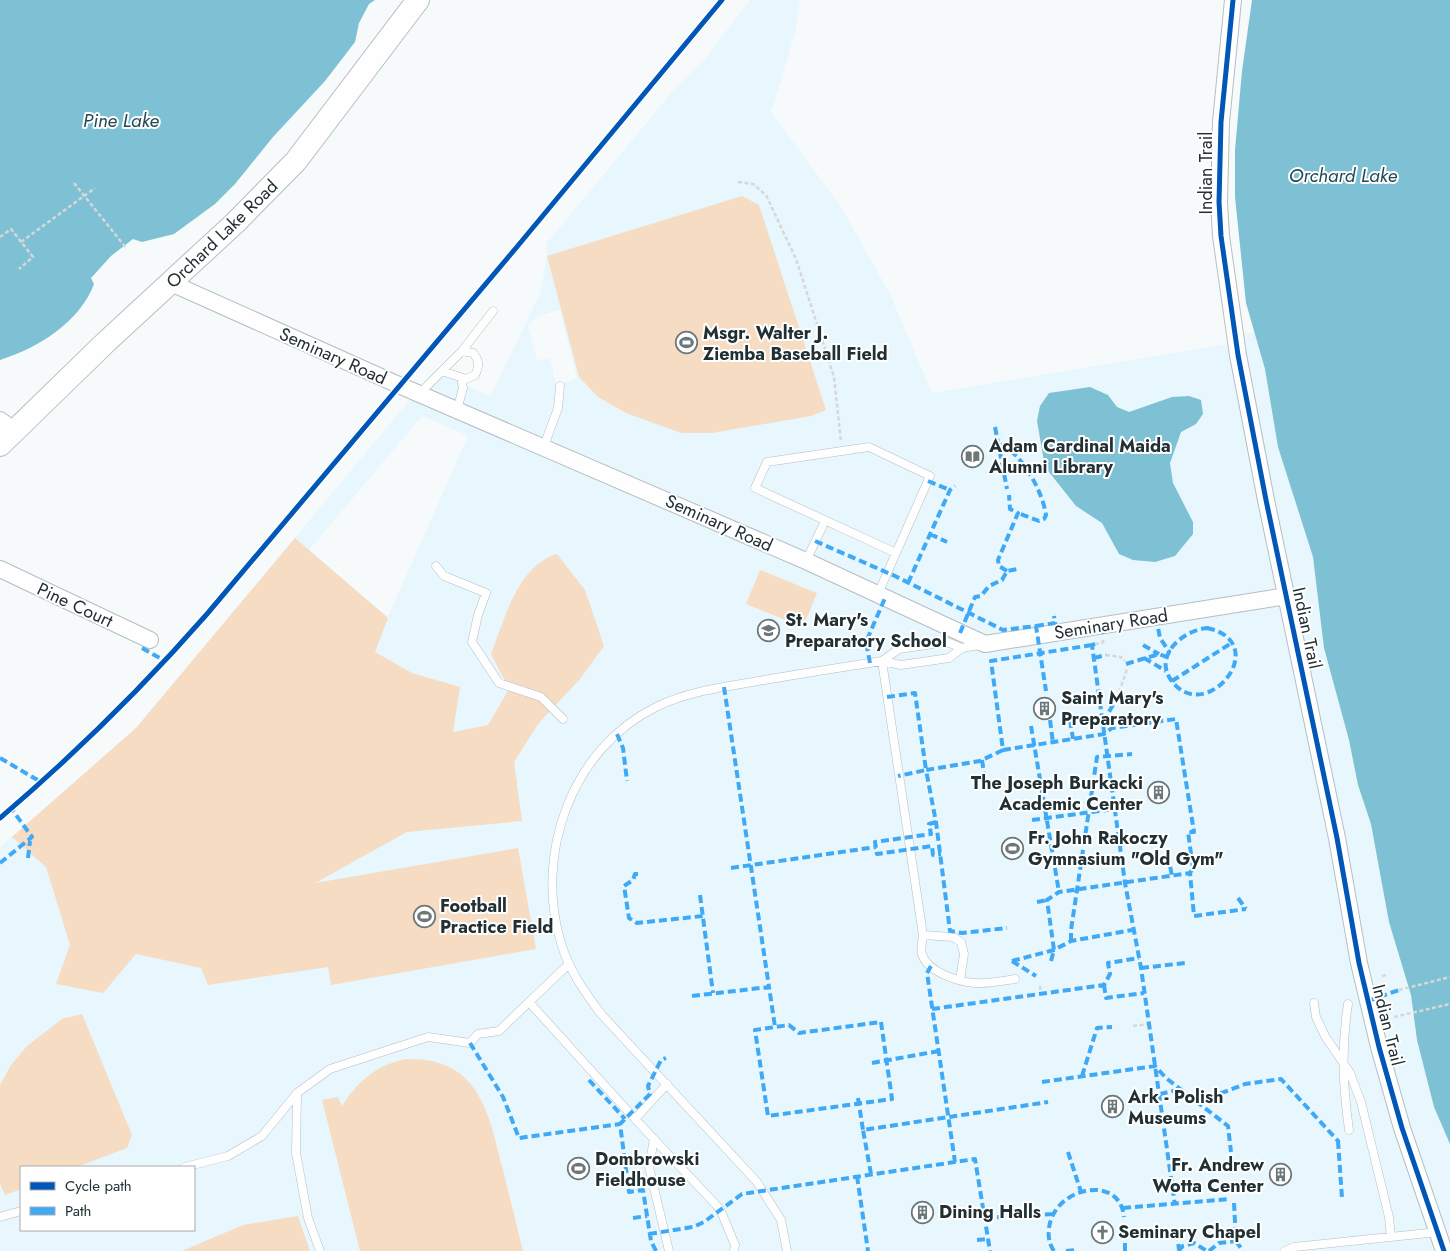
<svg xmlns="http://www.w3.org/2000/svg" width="1450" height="1251" font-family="Jost,sans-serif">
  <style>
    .built { fill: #e7f7fd; fill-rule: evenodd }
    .green { fill: #f6dcc2 }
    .water { fill: #7ec0d4 }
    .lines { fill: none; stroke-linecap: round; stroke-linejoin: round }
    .service-casing { stroke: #b6bec1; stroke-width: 9 }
    .minor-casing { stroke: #b6bec1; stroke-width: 18 }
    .secondary-casing { stroke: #b6bec1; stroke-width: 24 }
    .path { stroke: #d6d8d8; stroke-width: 2.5; stroke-dasharray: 4 2.5; stroke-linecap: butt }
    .service { stroke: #fefefe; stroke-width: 8 }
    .minor { stroke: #fefefe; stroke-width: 16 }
    .secondary { stroke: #fefefe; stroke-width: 22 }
    .quiet { stroke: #3fa9f5; stroke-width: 4; stroke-dasharray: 8 4; stroke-linecap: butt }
    .cycleway-casing { stroke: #fff; stroke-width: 8 }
    .cycleway { stroke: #0057b8; stroke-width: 5 }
    .labels { text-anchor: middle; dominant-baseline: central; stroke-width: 4; stroke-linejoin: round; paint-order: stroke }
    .street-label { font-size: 18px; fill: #223034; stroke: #fff }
    .poi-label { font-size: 18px; font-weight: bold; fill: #223034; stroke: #fff; text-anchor: start }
    .water-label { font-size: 19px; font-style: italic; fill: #204956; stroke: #fff }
  </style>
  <rect width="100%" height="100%" fill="#f6fafb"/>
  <path class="built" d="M750,0H800L795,33L771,112L841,207L890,294L932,393L1228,344L1227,337L1255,332L1265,369L1278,447L1313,557L1324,648L1349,740L1358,785L1371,824L1389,922L1411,995L1417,1040L1434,1107L1450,1144V1251H0V847L136,728L434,371L490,396L540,294L547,256V243L672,92L704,60ZM560,310L577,379L556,385L550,358L537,360L528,326L537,316ZM422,416L468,436L388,617L309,550ZM21,1167H194V1230H21Z"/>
  <path class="green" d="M742,196L759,205L826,410L811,416L712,433H681L626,413L598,397L579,377L547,256Z
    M295,538L388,618L375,652L412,673L460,687L453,732L488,725L509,689L491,654C505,619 517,566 557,554L585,590L604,646L580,679L538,724L514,762L522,821L407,832L315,883L518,848L536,949L331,985L328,967L208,985L201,968L136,954L103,993L56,984L70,945L46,867L12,837L136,728Z
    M760,570L817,593L803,627L746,604Z
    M82,1014L132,1135L127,1148L77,1167H21V1189L5,1195L0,1184V1085L11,1065L27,1046L62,1019Z
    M406,1059C478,1057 488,1110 502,1166C509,1194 516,1223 523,1251H360L322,1100L338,1097L342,1106C358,1081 376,1065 406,1059Z
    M298,1216L310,1251H182L243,1225Z"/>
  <path class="water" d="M0,0H375L369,4L359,23L355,42L325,81L273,137L235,184L215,204L174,234L142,242L133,239L111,256L91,278L94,284C80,322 38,348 0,360Z
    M1252,0H1450V1144L1434,1107L1417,1040L1411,995L1389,922L1371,824L1358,785L1349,740L1324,648L1313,557L1278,447L1265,369L1246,303L1235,197V150L1242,71Z
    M1090,387L1108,395L1117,407L1129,412L1172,397L1189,396L1201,400L1203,414L1196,424L1181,432L1170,463L1173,483L1193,522V534L1175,556L1155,562L1133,560L1119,554L1102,523L1076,506L1045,467L1037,421L1040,406L1049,393Z"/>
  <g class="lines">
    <defs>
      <path id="service" d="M462,351L493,311
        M419,394L462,351L473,353C480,361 479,367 475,375L466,379L442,371
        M457,410L463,388L461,378
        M544,446L558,408L560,386
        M869,447L930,476L896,553L755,488L767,462Z
        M806,561L825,521
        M436,566L444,576L486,593L478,615L472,642L499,683L541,697L563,719
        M878,594L896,553
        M882,661L923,935C923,941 920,948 922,954C927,972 959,982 975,983C988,984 1002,981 1015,979
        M882,661L899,649L947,642L962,648L979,645
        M923,935L953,937L961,942L964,954L960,980
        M529,1002L569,964
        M1314,1003L1316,1017L1325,1036L1350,1073L1361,1102L1389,1217L1391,1237
        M1348,1004C1341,1049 1343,1086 1349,1130
        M667,1084L635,1119L720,1209L735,1245L734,1251
        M297,1093L296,1153L308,1218L320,1251
        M654,1139L649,1167L669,1251
        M185,1167L228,1156L262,1136L297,1093L330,1069L428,1037L470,1043L478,1034L499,1031L529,1002L635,1119
        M0,1217L21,1211
        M787,1251L781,1220L757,1182L602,1015C585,993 569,970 561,943C534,855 571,749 656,707C684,693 716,688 747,683C792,675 837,668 882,661L901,665L949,658L962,648
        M1285,1251L1294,1247L1438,1232"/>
      <path id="minor" d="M1233,0L1221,122L1219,202L1221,236L1238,355L1266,500L1337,838L1359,963L1379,1047L1402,1128L1444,1251
        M171,283L401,386L806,561L985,644L1287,596
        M0,420L15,431
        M0,569L150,640"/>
      <path id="secondary" d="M0,445L106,342L235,223L296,161L418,0"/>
    </defs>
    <use href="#service" class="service-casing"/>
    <use href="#minor" class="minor-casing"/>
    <use href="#secondary" class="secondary-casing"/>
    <path class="path" d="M738,182L753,184L766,195L796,259L834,377L841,442
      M74,183L127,249
      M0,237L11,229L33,257L19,269
      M21,242L95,188
      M1095,644L1102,643L1104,640
      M1106,655L1121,657L1125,661
      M1117,698L1127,669
      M1382,976L1387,975
      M1040,986L1041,993
      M1399,990L1450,977
      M1394,1017L1450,1004
      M1133,1026L1149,1024"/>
    <use href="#service" class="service"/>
    <use href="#minor" class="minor"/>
    <use href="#secondary" class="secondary"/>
    <path class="quiet" d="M995,427L1007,489
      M1000,445C1022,452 1043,493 1046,515L1044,519L1039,521L1018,513
      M928,481L950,490
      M930,534L947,542
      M815,541L895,576L1003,630L1036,626L1046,691
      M1007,571L999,566L998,560L1018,513L1010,509L1009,495
      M908,583L950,490L955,486
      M1156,617L1160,638L1170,653
      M1036,626L1055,623L1054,616
      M1102,626L1104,636
      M1207,628C1275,643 1205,728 1171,680C1153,655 1184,630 1207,628Z
      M960,633L975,597L981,596L989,586L1002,580L1007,571L1018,569
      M1095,644L1092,645L1125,883L1141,968L1175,1205
      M1092,645L991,661L1003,750L1104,734L1112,728L1176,719L1194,832H1188L1193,868L1190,873
      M1143,645L1159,654
      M142,648L165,661
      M1094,658L1106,655
      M1144,658L1166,671
      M870,663L866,642L885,598
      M1126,664L1159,654L1167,657
      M1172,681L1233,642
      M724,687L769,987
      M887,697L915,693L926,770L898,776
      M1050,720L1053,743
      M1070,720L1073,739
      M1103,722L1117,698
      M1031,726L1059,892
      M617,734L623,748L627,781
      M1003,750L980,761L926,770L936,822L950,931L962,933L1007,928
      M0,758L41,782
      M982,760L986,786H988
      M1032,820L1114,809
      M936,822L929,824L931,834L875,842L877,854L932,846L933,855L941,854
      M1168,855L1172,876
      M28,858L30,841
      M0,863L32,837L11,808
      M731,868L876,847
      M638,874H635L633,880L624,886L629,918L637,923L703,916
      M700,895L713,993
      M1238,898L1246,909
      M1037,902L1047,900
      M1071,941V930L1097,757L1132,754
      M1012,961L1054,950L1071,941L1132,930
      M1012,961L1036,976
      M1051,961L1054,950L1047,900L1059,892L1190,873L1194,916L1246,909
      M931,966L927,973L955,1162
      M1141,968L1185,963
      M1104,985L1106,998L1144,993
      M692,996L769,987L775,1027
      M1368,1001L1399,990
      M932,1009L1104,985L1110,974L1108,963L1139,958
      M881,1022L892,1099L768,1116L755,1030L789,1025L799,1033Z
      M470,1043L503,1097L519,1138L620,1124
      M872,1063L939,1051
      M1082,1076L1097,1028L1112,1027
      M589,1080L625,1119
      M1042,1082L1155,1066L1166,1078L1228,1126L1231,1152
      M1148,1097L1181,1089
      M858,1098L863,1130
      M1198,1102L1245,1084L1281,1079L1339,1142
      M1338,1141L1342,1198
      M1068,1152L1081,1192
      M871,1174L863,1130L1048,1102
      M857,1176L868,1251
      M1123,1208L1230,1199
      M633,1218L647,1216
      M985,1218L1054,1214
      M1177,1232L1179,1250
      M649,1234L693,1227L704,1222L742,1194L975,1159L990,1251
      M977,1240L988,1239
      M1236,1241L1243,1251
      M656,1251L651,1241L643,1190L629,1192L620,1124L650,1094L648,1086L661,1060L666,1058
      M1054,1251C1049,1244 1048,1236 1049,1228C1054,1187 1120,1173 1124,1217
      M1066,1251L1075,1250
      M1125,1251V1232
      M1178,1251L1183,1246L1194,1243L1207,1251
      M1209,1251L1219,1243L1236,1241L1234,1203"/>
    <defs>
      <path id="cycleway" d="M1233,0L1221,122L1219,202L1221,236L1238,355L1266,500L1337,838L1359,963L1379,1047L1402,1128L1444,1251
        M0,818C74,755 143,687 207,614L516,248L722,0"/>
    </defs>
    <use href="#cycleway" class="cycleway-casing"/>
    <use href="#cycleway" class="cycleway"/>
  </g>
  <defs>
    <symbol id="stadium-ring" viewBox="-11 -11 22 22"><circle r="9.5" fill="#fff" stroke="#6c777a" stroke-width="1.5"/><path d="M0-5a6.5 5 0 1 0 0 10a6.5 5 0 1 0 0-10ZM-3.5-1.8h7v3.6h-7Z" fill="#6c777a"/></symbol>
    <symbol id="library-ring" viewBox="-11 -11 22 22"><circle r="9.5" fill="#fff" stroke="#6c777a" stroke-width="1.5"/><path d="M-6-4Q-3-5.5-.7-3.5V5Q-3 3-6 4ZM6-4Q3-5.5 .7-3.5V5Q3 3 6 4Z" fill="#6c777a"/></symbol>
    <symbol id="school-ring" viewBox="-11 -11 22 22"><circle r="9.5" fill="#fff" stroke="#6c777a" stroke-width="1.5"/><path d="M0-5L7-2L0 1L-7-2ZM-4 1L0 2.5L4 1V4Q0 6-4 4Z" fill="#6c777a"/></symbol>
    <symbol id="building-ring" viewBox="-11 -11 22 22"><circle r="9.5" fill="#fff" stroke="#6c777a" stroke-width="1.5"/><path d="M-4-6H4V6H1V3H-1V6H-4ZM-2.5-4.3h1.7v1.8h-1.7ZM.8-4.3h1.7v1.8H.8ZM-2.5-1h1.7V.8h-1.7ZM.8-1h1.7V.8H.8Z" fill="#6c777a"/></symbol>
    <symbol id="church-ring" viewBox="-11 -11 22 22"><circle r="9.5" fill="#fff" stroke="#6c777a" stroke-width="1.5"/><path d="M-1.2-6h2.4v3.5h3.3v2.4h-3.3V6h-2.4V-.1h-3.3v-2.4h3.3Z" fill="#6c777a"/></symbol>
  </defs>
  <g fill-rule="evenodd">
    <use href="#stadium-ring" x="674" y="330" width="25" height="25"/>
    <use href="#library-ring" x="960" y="444" width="25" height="25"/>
    <use href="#school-ring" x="756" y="618" width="25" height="25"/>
    <use href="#building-ring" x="1032" y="696" width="25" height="25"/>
    <use href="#building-ring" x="1146" y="780" width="25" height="25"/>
    <use href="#stadium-ring" x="1000" y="836" width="25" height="25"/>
    <use href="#stadium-ring" x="412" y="904" width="25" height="25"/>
    <use href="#building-ring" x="1100" y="1094" width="25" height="25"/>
    <use href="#stadium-ring" x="566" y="1156" width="25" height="25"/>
    <use href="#building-ring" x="1268" y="1162" width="25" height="25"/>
    <use href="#building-ring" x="910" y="1200" width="25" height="25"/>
    <use href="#church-ring" x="1090" y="1220" width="25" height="25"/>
  </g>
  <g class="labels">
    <g class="street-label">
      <text transform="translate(1206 173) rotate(-90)">Indian Trail</text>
      <text transform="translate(222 234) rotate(-44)">Orchard Lake Road</text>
      <text transform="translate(333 356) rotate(24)">Seminary Road</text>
      <text transform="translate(719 523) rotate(24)">Seminary Road</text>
      <text transform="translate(75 605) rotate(25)">Pine Court</text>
      <text transform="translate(1111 624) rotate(-9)">Seminary Road</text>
      <text transform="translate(1307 628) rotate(78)">Indian Trail</text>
      <text transform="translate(1388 1025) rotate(76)">Indian Trail</text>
    </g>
    <g class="poi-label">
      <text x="703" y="333">Msgr. Walter J.<tspan x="703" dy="21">Ziemba Baseball Field</tspan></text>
      <text x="989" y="446">Adam Cardinal Maida<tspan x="989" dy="21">Alumni Library</tspan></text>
      <text x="785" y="620">St. Mary's<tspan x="785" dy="21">Preparatory School</tspan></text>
      <text x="1061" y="698">Saint Mary's<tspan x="1061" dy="21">Preparatory</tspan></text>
      <text x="1143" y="783" text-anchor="end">The Joseph Burkacki<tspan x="1143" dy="21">Academic Center</tspan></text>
      <text x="1028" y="838">Fr. John Rakoczy<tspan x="1028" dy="21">Gymnasium "Old Gym"</tspan></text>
      <text x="440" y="906">Football<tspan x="440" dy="21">Practice Field</tspan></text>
      <text x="1128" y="1097">Ark - Polish<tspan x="1128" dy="21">Museums</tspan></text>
      <text x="595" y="1159">Dombrowski<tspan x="595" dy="21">Fieldhouse</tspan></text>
      <text x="1264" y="1165" text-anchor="end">Fr. Andrew<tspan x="1264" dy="21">Wotta Center</tspan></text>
      <text x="939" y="1212">Dining Halls</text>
      <text x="1118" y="1232">Seminary Chapel</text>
    </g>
    <g class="water-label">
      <text x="121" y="120">Pine Lake</text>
      <text x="1343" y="175">Orchard Lake</text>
    </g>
  </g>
  <rect x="20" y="1166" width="175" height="65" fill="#ffffff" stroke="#a7acae"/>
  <rect x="30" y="1182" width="25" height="8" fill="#0057b8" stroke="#a7acae"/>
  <text x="65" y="1191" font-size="15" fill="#223034">Cycle path</text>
  <rect x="30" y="1207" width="25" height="8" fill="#3fa9f5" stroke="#a7acae"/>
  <text x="65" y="1216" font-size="15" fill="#223034">Path</text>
</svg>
